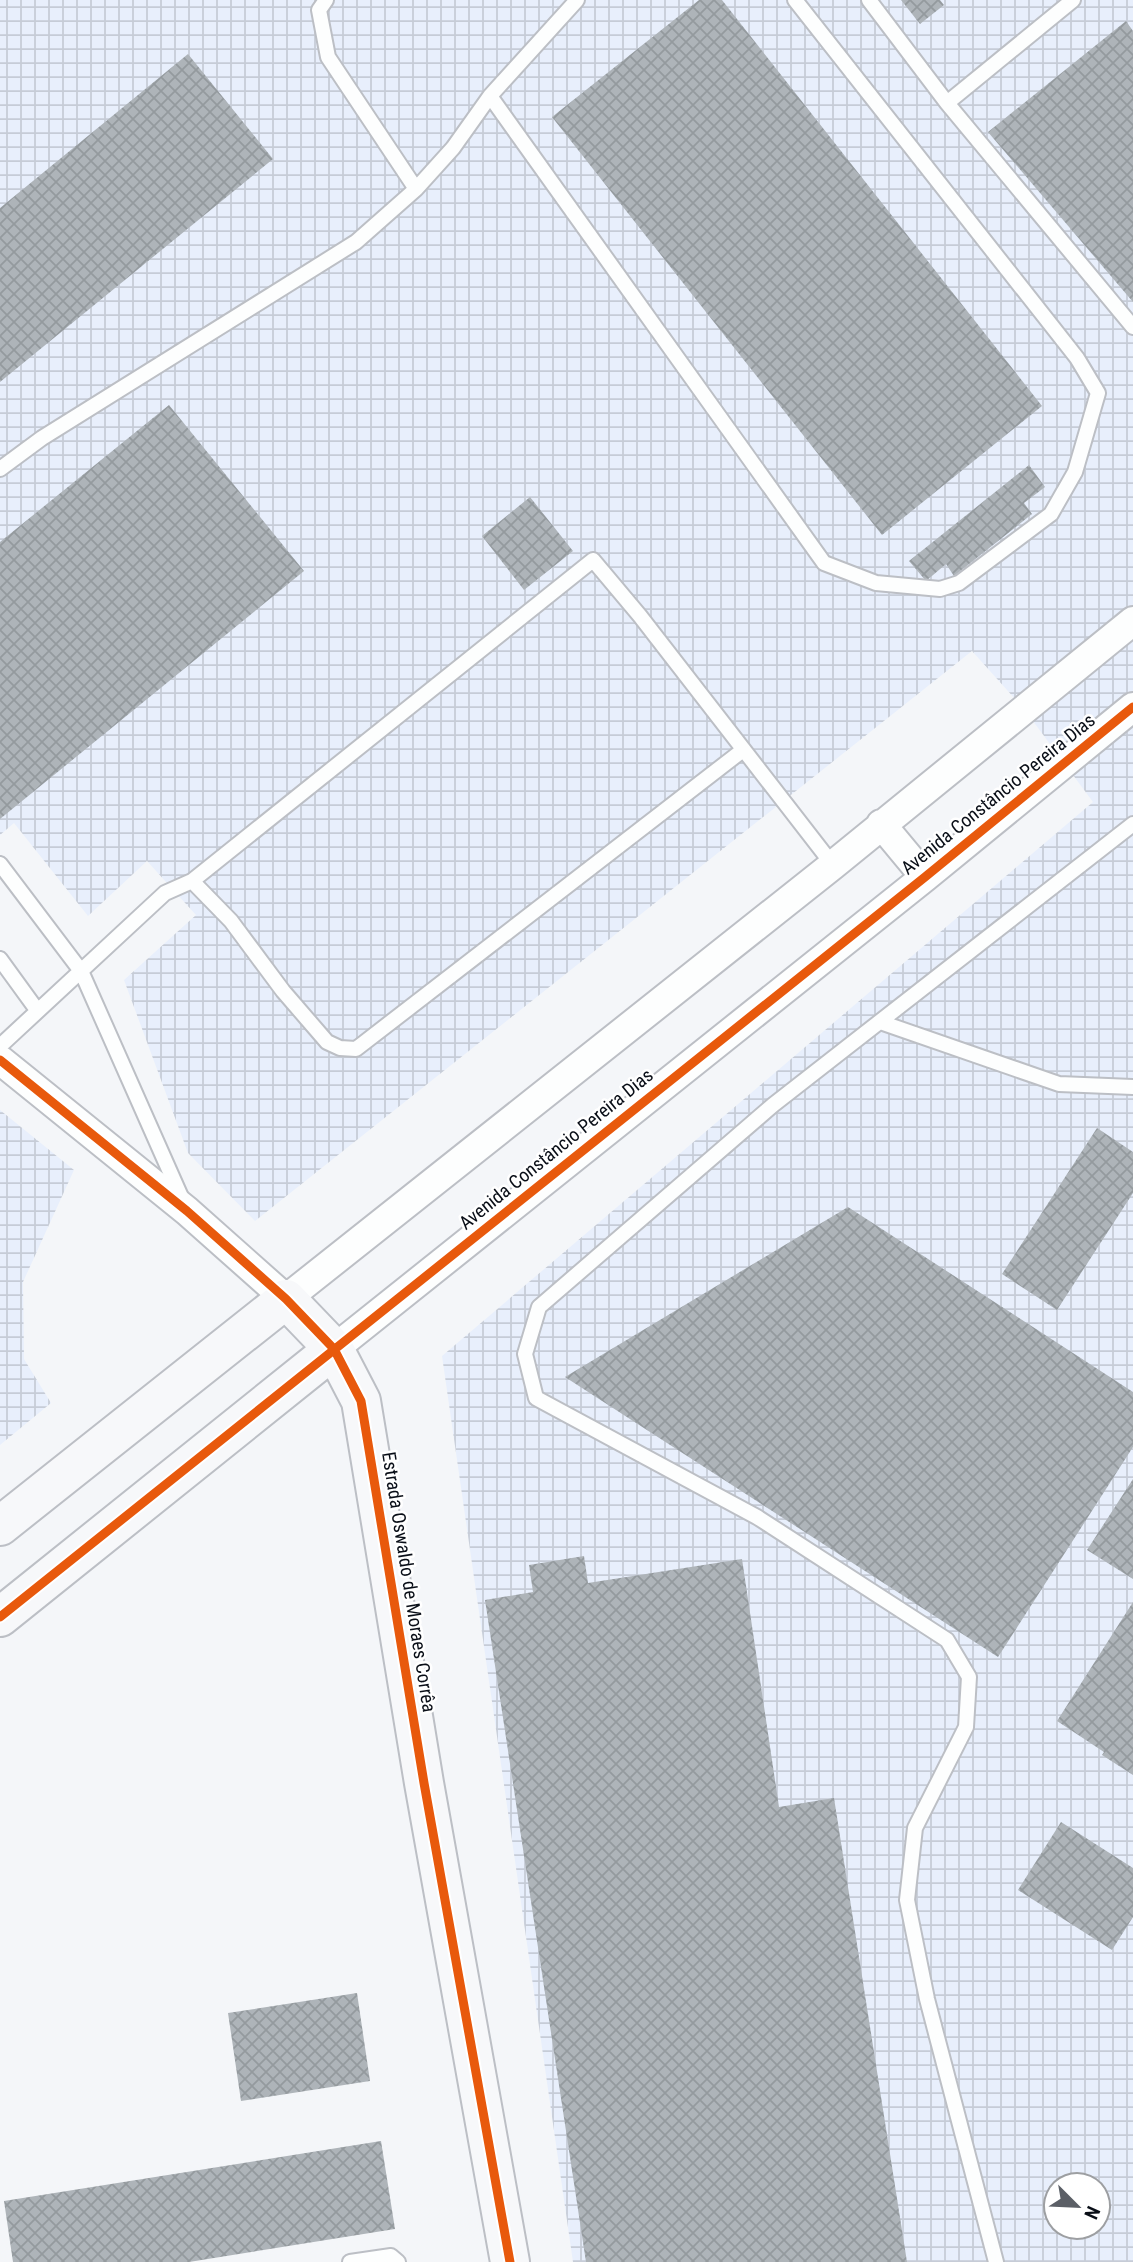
<svg xmlns="http://www.w3.org/2000/svg" width="1133" height="2262" font-family="'Roboto Condensed',sans-serif">
  <style>
    .industrial { fill: url(#industrial-grid); fill-rule: evenodd }
    .building { fill: url(#building-cross-hatch) }
    .lines { fill: none; stroke-linecap: round; stroke-linejoin: round }
    .lane-casing { stroke: #bcbfc5; stroke-width: 18 }
    .street-casing { stroke: #bcbfc5; stroke-width: 32 }
    .secondary-casing { stroke: #bcbfc5; stroke-width: 42 }
    .lane { stroke: #fdfefe; stroke-width: 14 }
    .street { stroke: #fdfefe; stroke-width: 28 }
    .secondary { stroke: #f7f8fa; stroke-width: 38 }
    .cycleway-casing { stroke: #fff; stroke-width: 13 }
    .cycleway { stroke: #e8590c; stroke-width: 9 }
    .labels { text-anchor: middle; dominant-baseline: central; stroke-width: 5; stroke-linejoin: round; paint-order: stroke }
    .street-label { font-size: 19px; fill: #090e17; stroke: #fff }
  </style>
  <defs>
    <pattern id="industrial-grid" width="8" height="8" patternUnits="userSpaceOnUse" patternTransform="scale(1.75)"><rect width="8" height="8" fill="#e8effc"/><path d="M0 4h8M4 0v8" fill="none" stroke="#c6ccd7"/></pattern>
    <pattern id="building-cross-hatch" width="8" height="8" patternUnits="userSpaceOnUse" patternTransform="scale(1.75)"><rect width="8" height="8" fill="#aeb4b9"/><path d="M0 0l8 8M0 8l8-8" fill="none" stroke="#949a9e"/></pattern>
  </defs>
  <rect width="100%" height="100%" fill="#f4f6f9"/>
  <path class="industrial" d="M0,0H1133V2262H573L442,1356L1093,802L1024,709L972,651L255,1221L188,1153L124,980L196,915L147,861L88,916L14,823L0,835ZM1056,2185H1098V2227H1056Z
    M0,1110L74,1170L23,1282L24,1359L51,1403L0,1445Z"/>
  <path class="building" d="M699,0H722L1042,406L882,535L552,117Z
    M901,0H940L944,5L920,24Z
    M1126,21L1133,31V302L988,132Z
    M188,54L273,159L0,382V208Z
    M169,405L304,571L0,819V542Z
    M1029,465L1045,487L1024,503L1032,514L954,576L946,564L926,581L909,561Z
    M530,497L573,551L524,590L482,536Z
    M1097,1128L1133,1152V1193L1057,1310L1002,1274Z
    M848,1207L1133,1392V1447L998,1657L565,1377Z
    M1133,1479V1579L1087,1550Z
    M584,1556L588,1583L742,1559L779,1807L834,1798L907,2262H586L485,1600L533,1592L529,1565Z
    M1133,1602V1775L1102,1755L1104,1752L1057,1721Z
    M1061,1822L1133,1868V1917L1112,1950L1018,1890Z
    M357,1993L370,2081L241,2101L228,2013Z
    M381,2141L395,2229L189,2262H13L4,2201Z"/>
  <g class="lines">
    <defs>
      <path id="lane" d="M326,0L319,10L328,57L416,189L453,148L490,96
        M577,0L490,96L824,563L876,583L940,589L959,583L1051,514L1075,472L1098,393L1077,358L795,0
        M869,0L947,103L1133,327
        M947,103L1073,0
        M0,469L42,438L356,242L416,189
        M0,864L81,971L182,1199
        M192,881L593,560L640,616L833,865
        M0,959L37,1010
        M880,1022L1059,1084L1133,1087
        M0,1046L165,893L192,881L231,921L283,991L327,1042L340,1048L356,1049L743,750
        M350,2262L391,2256L398,2262
        M996,2262L927,1999L907,1900L915,1828L966,1727L969,1677L947,1640L757,1517L536,1398L525,1354L539,1307L773,1105L1133,824"/>
      <path id="street" d="M881,824L925,877
        M0,1060L187,1211L286,1299L833,865L1133,621
        M334,1349L925,877L1133,707"/>
      <path id="secondary" d="M0,1526L286,1299L334,1349L361,1401L424,1783L510,2262
        M0,1617L334,1349"/>
    </defs>
    <use href="#lane" class="lane-casing"/>
    <use href="#street" class="street-casing"/>
    <use href="#secondary" class="secondary-casing"/>
    <use href="#lane" class="lane"/>
    <use href="#street" class="street"/>
    <use href="#secondary" class="secondary"/>
    <defs>
      <path id="cycleway" d="M0,1060L187,1211L286,1299L334,1349L361,1401L424,1783L510,2262
        M0,1617L925,877L1133,707"/>
    </defs>
    <use href="#cycleway" class="cycleway-casing"/>
    <use href="#cycleway" class="cycleway"/>
  </g>
  <g class="labels">
    <g class="street-label">
      <text transform="translate(998 794) rotate(-39)">Avenida Constâncio Pereira Dias</text>
      <text transform="translate(556 1149) rotate(-39)">Avenida Constâncio Pereira Dias</text>
      <text transform="translate(409 1582) rotate(81)">Estrada Oswaldo de Moraes Corrêa</text>
    </g>
  </g>
  <g transform="translate(1077 2206) rotate(114)"><circle r="33" fill="#ffffff" stroke="#9d9fa2" stroke-width="2"/>
  <path d="M0-5L12 26L0 18L-12 26Z" fill="#5b5f66"/>
  <text y="-10" font-size="19" font-weight="bold" text-anchor="middle" fill="#090e17">N</text>
  </g>
</svg>
